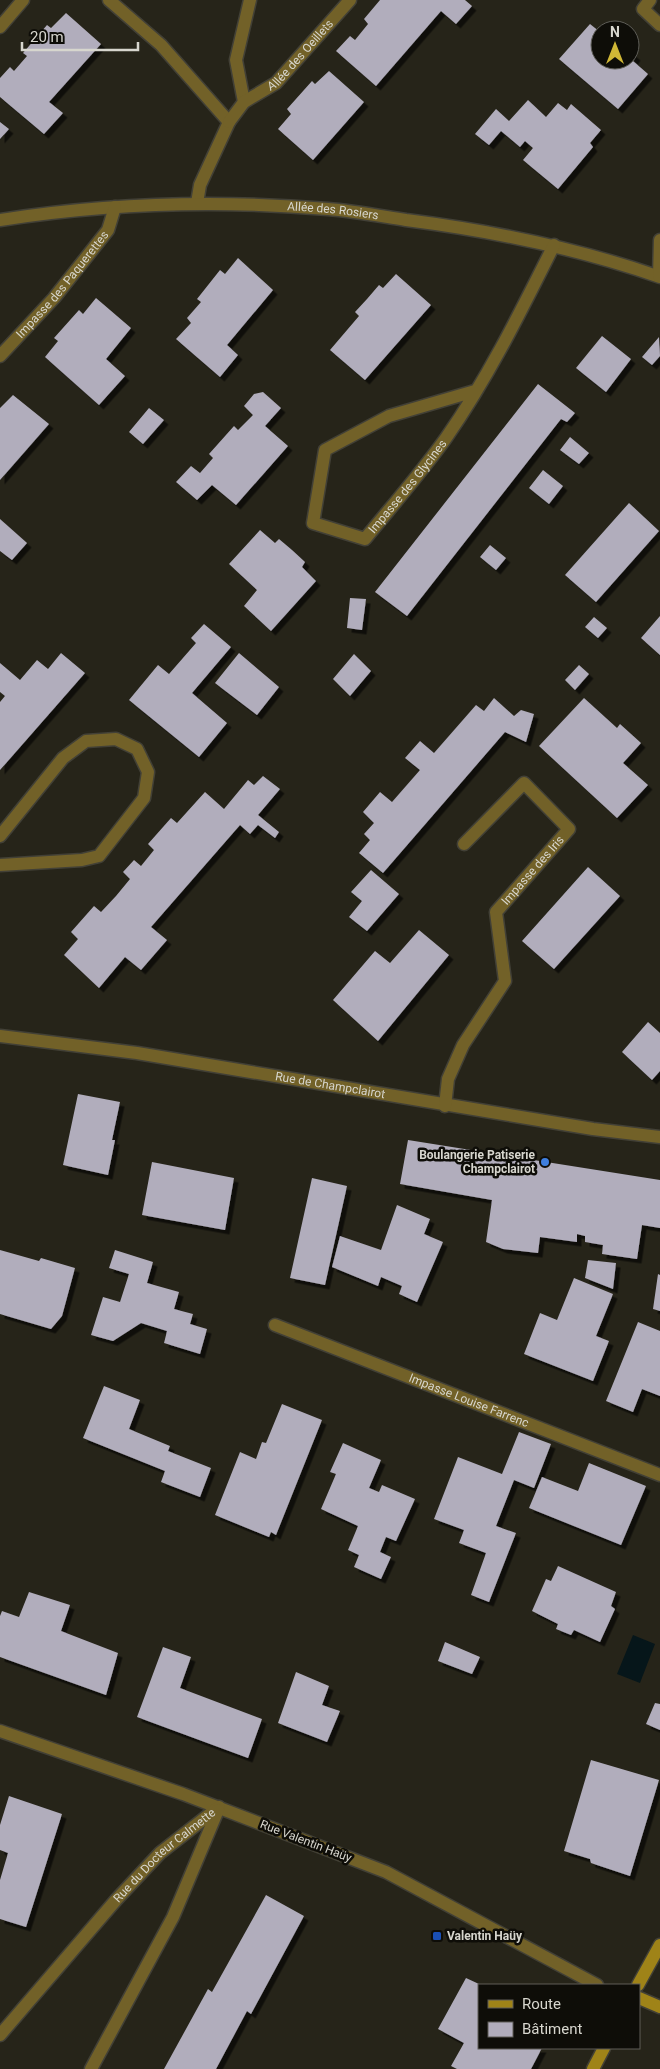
<svg xmlns="http://www.w3.org/2000/svg" width="660" height="2069" font-family="Roboto,sans-serif">
  <style>
    .water { fill: #06161a }
    .building { fill: #b1adbc; filter: url(#shadow) }
    .lines { fill: none; stroke-linecap: round; stroke-linejoin: round }
    .street-casing { stroke: #424036; stroke-width: 15 }
    .secondary-casing { stroke: #424036; stroke-width: 15 }
    .street { stroke: #726128; stroke-width: 12 }
    .secondary { stroke: #9f8318; stroke-width: 12 }
    .shop-dot { fill: #3f7fe0; stroke: #0e0d08; stroke-width: 2 }
    .transit-dot { fill: #1a4fb4; stroke: #0e0d08; stroke-width: 2 }
    .labels { text-anchor: middle; dominant-baseline: central; stroke-width: 5; stroke-linejoin: round; paint-order: stroke }
    .street-label { font-size: 12px; fill: #d7d6ce; stroke: #0e0d08 }
    .poi-label { font-size: 12px; font-weight: bold; fill: #d7d6ce; stroke: #0e0d08; text-anchor: end }
  </style>
  <defs>
    <filter id="shadow"><feDropShadow dx="4.5" dy="4.5" stdDeviation="0" flood-color="#0009"/></filter>
  </defs>
  <rect width="100%" height="100%" fill="#262419"/>
  <path class="water" d="M633,1635L655,1644L640,1683L617,1674Z"/>
  <path class="building" d="M380,0H465L472,6L456,24L441,11L376,86L336,51L350,36L355,40L368,24L364,19Z
    M66,13L101,44L49,102L63,113L44,134L0,97V78L10,67L14,71L27,56L23,53L47,25L51,28Z
    M590,24L600,32V60H630V51L636,56L633,61L648,74L618,109L559,59Z
    M329,71L364,102L313,160L278,129L291,114L287,109L312,81L315,84Z
    M528,100L546,117L558,103L567,110L571,104L601,130L590,143L593,147L558,189L523,160L533,148L525,141L520,147L501,131L489,145L475,134L496,109L509,121Z
    M0,122L9,129L0,139Z
    M238,258L273,290L227,345L238,355L220,377L176,339L191,323L187,318L201,302L197,299L220,270L225,274Z
    M396,274L431,305L365,380L330,350L359,316L355,312L367,299L379,285L383,288Z
    M96,298L131,328L106,359L125,376L99,405L45,357L58,341L54,338L79,310L83,314Z
    M602,336L631,359L606,392L576,368Z
    M659,337L660,356L652,365L642,357Z
    M538,384L575,413L567,422L561,419L407,616L375,592Z
    M263,392L281,408L265,426L288,446L236,505L212,485L197,500L176,482L191,466L200,473L213,458L209,454L234,426L238,430L253,415L244,406L254,394Z
    M13,395L49,424L0,480V408Z
    M149,408L164,420L143,444L129,432Z
    M570,437L589,453L579,464L560,450Z
    M543,470L563,486L549,504L529,488Z
    M629,503L659,531L596,602L565,575Z
    M0,519L27,543L12,560L0,551Z
    M260,530L275,543L279,539L292,550L305,562L302,567L316,581L271,631L244,606L257,590L229,564Z
    M490,545L506,558L496,570L480,557Z
    M350,598L366,599L362,630L347,628Z
    M660,616V655L641,638Z
    M594,617L607,628L598,638L585,627Z
    M204,624L231,647L192,693L227,723L199,757L129,700L158,665L169,674L196,643L191,638Z
    M61,653L85,673L0,770V702L5,696L0,692V663L20,680L37,660L48,669Z
    M239,653L279,687L257,715L215,683Z
    M354,654L371,671L350,696L333,679Z
    M579,665L589,674L575,690L565,680Z
    M494,698L514,716L521,710L534,714L526,742L505,732L383,873L359,853L370,840L364,834L374,823L363,812L380,792L392,802L420,770L405,758L420,741L434,753L476,705L484,711Z
    M584,698L617,728L620,724L641,743L623,763L648,785L617,818L539,746Z
    M263,776L280,789L258,815L279,832L275,838L258,825L250,834L240,825L151,927L167,940L141,970L125,957L99,988L64,955L78,939L71,932L94,906L101,912L116,896L130,879L123,872L134,860L141,866L154,850L148,844L171,818L177,823L205,792L224,809L248,780L254,785Z
    M588,867L620,896L554,969L522,941Z
    M371,870L399,894L367,931L349,917L362,901L351,892Z
    M419,930L449,955L378,1041L333,1000L375,951L390,963Z
    M648,1022L660,1033V1071L652,1080L622,1052Z
    M78,1094L120,1102L112,1140H115L108,1175L63,1165Z
    M408,1140L660,1180V1228L642,1225L637,1259L602,1254L603,1245L585,1242V1236L577,1234V1242L540,1237L538,1253L503,1249L486,1242L492,1200L400,1184Z
    M152,1162L234,1178L225,1230L142,1215Z
    M312,1178L347,1186L325,1285L290,1278Z
    M397,1205L430,1219L424,1234L443,1242L417,1302L399,1294L402,1286L381,1277L378,1286L332,1267L340,1236L381,1250Z
    M0,1250L39,1261L41,1258L75,1268L62,1316L51,1329L0,1314Z
    M115,1250L153,1262L147,1283L179,1292L174,1309L193,1314L190,1324L207,1329L200,1354L164,1343L167,1331L141,1323L113,1341L91,1335L103,1297L120,1302L129,1274L109,1268Z
    M588,1260L616,1263L613,1289L585,1278Z
    M658,1274L660,1275V1311L653,1309Z
    M574,1278L613,1294L596,1336L609,1341L593,1381L524,1354L540,1313L557,1320Z
    M638,1322L660,1331V1396L642,1389L633,1412L606,1401Z
    M104,1386L140,1400L129,1429L170,1446L168,1451L211,1468L200,1497L161,1482L165,1471L83,1438Z
    M282,1404L322,1420L276,1535L271,1532L269,1537L215,1515L240,1452L256,1459L262,1442L266,1443Z
    M519,1432L551,1444L534,1488L514,1480L496,1526L516,1533L489,1602L471,1595L486,1553L459,1543L464,1530L434,1519L458,1457L502,1474Z
    M343,1443L381,1460L369,1488L379,1492L382,1485L415,1499L396,1541L386,1537L380,1552L391,1557L381,1579L354,1567L359,1555L348,1550L358,1526L321,1509L336,1474L330,1472Z
    M589,1463L646,1486L621,1545L529,1508L542,1477L578,1491Z
    M558,1566L616,1592L611,1606L615,1609L600,1642L574,1630L571,1635L556,1629L558,1624L532,1611L546,1579L551,1581Z
    M29,1592L70,1605L61,1631L118,1653L106,1695L0,1657V1616L2,1611L19,1617Z
    M445,1642L480,1657L472,1674L438,1661Z
    M163,1647L191,1657L180,1688L262,1719L248,1758L137,1717Z
    M296,1672L329,1686L322,1705L340,1711L327,1742L278,1723Z
    M655,1703L660,1704V1730L646,1724Z
    M591,1760L659,1780L630,1876L591,1863L590,1859L564,1851Z
    M9,1796L62,1814L26,1927L0,1919V1880L8,1853L0,1850V1825Z
    M266,1895L304,1916L251,2014L247,2011L216,2069H164L208,1989L212,1992Z
    M466,1978L479,1984V2048H542L531,2069H457L451,2066L464,2043L438,2029Z"/>
  <g class="lines">
    <defs>
      <g id="street">
        <path d="M109,0L161,45L229,122L200,185L197,203"/>
        <path d="M650,0L643,9L660,25"/>
        <path d="M0,27L23,0"/>
        <path d="M244,102L236,60L250,0"/>
        <path id="s1" d="M229,122L244,102L276,83L350,0"/>
        <path id="s2" d="M0,220C108,203 219,200 328,209C354,211 380,216 406,220C493,231 577,248 660,277"/>
        <path d="M659,276L660,240"/>
        <path id="s3" d="M0,356L54,298L108,230L115,207"/>
        <path id="s4" d="M475,391L389,416L325,450L313,523L365,539C392,506 421,473 446,438C488,378 521,311 554,245"/>
        <path d="M0,836L63,758L86,741L116,739L137,749L148,772L144,798L99,856L82,860L0,865"/>
        <path id="s5" d="M0,1036L137,1053L593,1129L660,1137"/>
        <path id="s6" d="M445,1106L448,1079L463,1045L505,981L496,912L569,829L524,783L464,844"/>
        <path id="s7" d="M275,1325L660,1475"/>
        <path d="M0,1731L183,1794L386,1872L597,1985"/>
        <path id="s8" d="M0,2035L116,1900L160,1853L219,1807"/>
        <path d="M91,2069L173,1917L218,1810"/>
      </g>
      <path id="secondary" d="M638,1985L660,1945
        M639,1998L660,2007
        M593,2069L604,2048"/>
    </defs>
    <use href="#street" class="street-casing"/>
    <use href="#secondary" class="secondary-casing"/>
    <use href="#street" class="street"/>
    <use href="#secondary" class="secondary"/>
  </g>
  <circle class="shop-dot" cx="545" cy="1162" r="5"/>
  <rect class="transit-dot" x="432" y="1931" width="10" height="10" rx="2.5"/>
  <g class="labels">
    <g class="street-label">
      <text stroke="none"><textPath href="#s1" startOffset="99">Allée des Oeillets</textPath></text>
      <text stroke="none"><textPath href="#s2" startOffset="334">Allée des Rosiers</textPath></text>
      <text stroke="none"><textPath href="#s3" startOffset="95">Impasse des Paquerettes</textPath></text>
      <text stroke="none"><textPath href="#s4" startOffset="358">Impasse des Glycines</textPath></text>
      <text stroke="none"><textPath href="#s6" startOffset="266">Impasse des Iris</textPath></text>
      <text stroke="none"><textPath href="#s5" startOffset="334">Rue de Champclairot</textPath></text>
      <text stroke="none"><textPath href="#s7" startOffset="208">Impasse Louise Farrenc</textPath></text>
      <text transform="translate(306 1841) rotate(21)">Rue Valentin Haüy</text>
      <text stroke="none"><textPath href="#s8" startOffset="244">Rue du Docteur Calmette</textPath></text>
    </g>
    <g class="poi-label">
      <text x="535" y="1155">Boulangerie Patiserie<tspan x="535" dy="14">Champclairot</tspan></text>
      <text x="447" y="1936" text-anchor="start">Valentin Haüy</text>
    </g>
  </g>
  <rect x="478" y="1984" width="162" height="65" fill="#0e0d08" stroke="#5e5d57"/>
  <rect x="488" y="2000" width="25" height="8" fill="#9f8318" stroke="#5e5d57"/>
  <text x="522" y="2009" font-size="15" fill="#d7d6ce">Route</text>
  <rect x="488" y="2022" width="25" height="15" fill="#b1adbc" stroke="#5e5d57"/>
  <text x="522" y="2034" font-size="15" fill="#d7d6ce">Bâtiment</text>
  <g transform="translate(615 45)"><circle r="24" fill="#0e0d08" stroke="#5e5d57"/>
  <path d="M0-4L9 19L0 12L-9 19Z" fill="#d0b736"/>
  <text y="-8" font-size="14" font-weight="bold" text-anchor="middle" fill="#d7d6ce">N</text>
  </g>
  <path d="M22 42v8h116v-8" fill="none" stroke="#d7d6ce" stroke-width="2.5"/>
  <text x="30" y="42" font-size="15" fill="#d7d6ce" stroke="#0e0d08" stroke-width="4" paint-order="stroke">20 m</text>
</svg>
